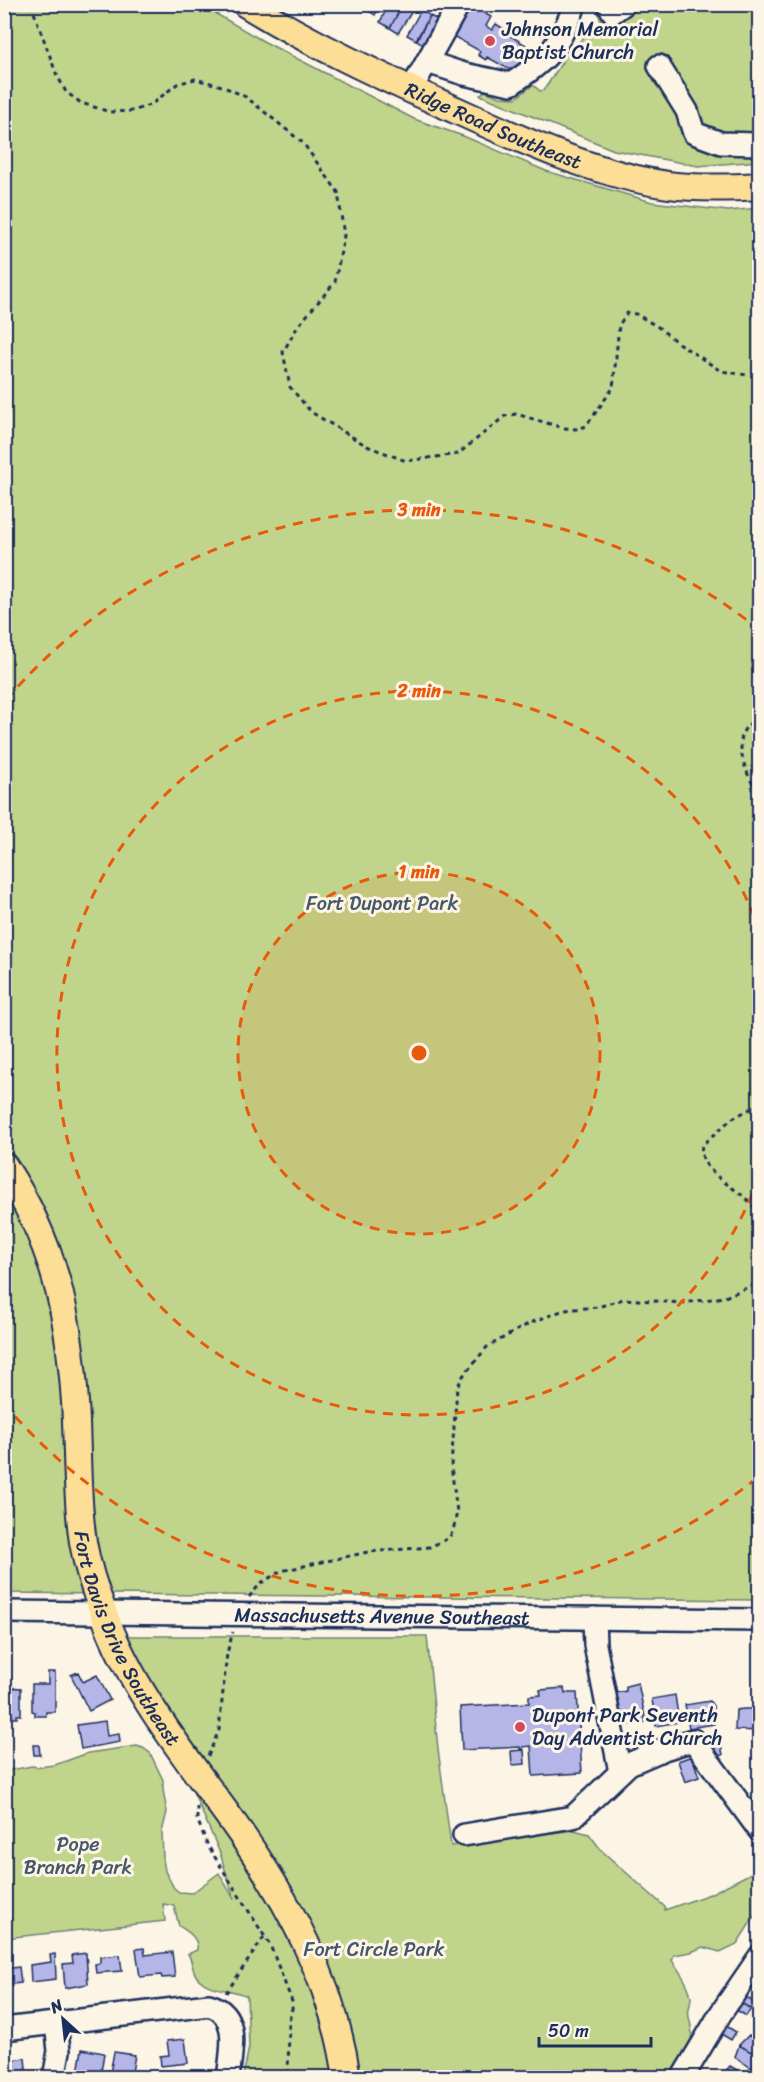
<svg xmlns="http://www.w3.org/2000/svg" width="764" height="2082" font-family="Sriracha,sans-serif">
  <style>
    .green { fill: #c0d58b; stroke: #6e8274; stroke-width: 1.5 }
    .building { fill: #b5b6e7; stroke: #1b2f5e; stroke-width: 1.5 }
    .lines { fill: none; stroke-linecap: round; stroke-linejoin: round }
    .minor-casing { stroke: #1b2f5e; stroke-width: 26 }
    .major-casing { stroke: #1b2f5e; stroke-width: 30 }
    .path { stroke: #1b2f5e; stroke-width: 3; stroke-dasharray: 4.5 4.5; stroke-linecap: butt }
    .minor { stroke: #fcf5e5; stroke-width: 21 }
    .major { stroke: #fdde96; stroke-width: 26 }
    .ring { fill: none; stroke: #e8590c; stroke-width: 3; stroke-dasharray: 10 8 }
    .poi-dot { fill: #d1495b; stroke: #fcf5e5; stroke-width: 2 }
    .labels { text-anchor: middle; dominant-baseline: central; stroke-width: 6; stroke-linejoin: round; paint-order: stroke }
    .poi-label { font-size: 20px; fill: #1b2f5e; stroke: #fcf5e5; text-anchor: start }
    .street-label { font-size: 20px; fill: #1b2f5e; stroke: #fcf5e5 }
    .park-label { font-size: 20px; fill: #445869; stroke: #fcf5e5 }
    .centre { fill: #e8590c; stroke: #fcf5e5; stroke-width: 3 }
    .ring-label { font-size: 18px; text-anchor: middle; font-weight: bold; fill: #e8590c; stroke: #fcf5e5; stroke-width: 6; stroke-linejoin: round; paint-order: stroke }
  </style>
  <rect width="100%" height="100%" fill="#fcf5e5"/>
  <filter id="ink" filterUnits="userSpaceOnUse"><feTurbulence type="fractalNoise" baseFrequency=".0167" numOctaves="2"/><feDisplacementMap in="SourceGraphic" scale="12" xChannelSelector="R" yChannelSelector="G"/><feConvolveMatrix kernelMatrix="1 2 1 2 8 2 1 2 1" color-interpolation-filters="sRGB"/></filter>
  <g filter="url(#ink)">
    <path class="green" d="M5,5H201L263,41L414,119L463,136L546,171L652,202L728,211L759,208V1600L5,1593Z
      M596,5H607L616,19L638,5H759V161L698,166L614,150L480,95L485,91L500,97L516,98L533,85L540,91L544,90L570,50L601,22Z
      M125,1636H427L438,1749L451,1846L574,1830L589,1834L602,1851L665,1907V1910L710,1894L759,1869V1909L737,1944L720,1952L703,1947L691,1952L674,1955L672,1960C678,1970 690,1985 691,1998C691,2005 687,2010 689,2017C691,2027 694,2034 689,2045C683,2056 675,2065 669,2077H603L554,2069L552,2078L243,2077L249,2047L247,1996C230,1988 210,1992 197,1977C192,1971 193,1962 188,1954L197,1950C199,1938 188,1932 179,1926L174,1906L163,1904L165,1921L5,1938V1771L32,1766L37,1767L55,1765L88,1753L137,1746L143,1748L150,1753L163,1780V1790L167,1812L162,1832L163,1859L165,1871L174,1888L179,1892L192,1893L219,1873L234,1899L220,1853Z"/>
    <path class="building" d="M369,4H381L375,15L366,9Z
      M389,4H403L390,28L380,22Z
      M403,4L414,8L398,33L390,28Z
      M469,4L491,17L486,26L492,30L496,24L504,29L502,31L531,48L516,73L487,57L486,60L478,55L480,51L451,35Z
      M421,10L430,16L416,40L407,35Z
      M430,16L440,21L425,46L417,40Z
      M48,1672H55V1712H46V1716H35V1712L32,1711V1684H48Z
      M78,1672L83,1682L97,1675L110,1700L89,1711L71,1675Z
      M4,1676L5,1687L21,1688V1715H17V1718H12V1715H4Z
      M638,1683L646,1722L621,1726L615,1693L626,1691V1686Z
      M564,1688L565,1693H577L582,1773L533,1776L531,1746L523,1747V1749H520V1747L462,1750L460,1707L529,1703V1696L541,1695L540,1690Z
      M675,1695L679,1722L656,1726L652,1699Z
      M710,1701L713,1706L714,1724L689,1728L685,1705Z
      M744,1709H760V1731L735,1730L736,1710Z
      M105,1721L107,1736L119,1734L120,1742L81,1749L77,1725Z
      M720,1739L723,1755L708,1758L705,1741Z
      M33,1745H39L40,1755H34Z
      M524,1750L525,1764L512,1765L511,1751Z
      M692,1756L699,1777L685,1782L678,1761Z
      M144,1948L145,1955L172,1952L175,1977L162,1978L161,1975L140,1977L136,1949Z
      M86,1953L88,1984L65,1988L63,1964L73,1963L72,1955Z
      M55,1954L56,1979L31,1982L30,1965L51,1962L50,1955Z
      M120,1955L122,1971L96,1973L95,1964L100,1963V1957Z
      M19,1967L21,1983L4,1985V1969Z
      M742,1994L755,2003L751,2009L738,2001Z
      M738,2001L751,2009L746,2016L733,2008Z
      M760,2018V2031L753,2027Z
      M723,2024L736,2032L731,2040L718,2032Z
      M749,2035L760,2042V2057L739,2045Z
      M185,2039L188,2063L161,2066L160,2056L169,2055L167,2041Z
      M739,2045L760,2057L758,2069L755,2067L753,2069L735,2057Z
      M82,2049L104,2053L100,2078H77Z
      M114,2052L135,2055L131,2078H109Z
      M25,2058L27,2078H4V2061Z
      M730,2066L749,2077L721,2076Z"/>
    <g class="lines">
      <defs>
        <g id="minor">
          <path d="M608,4L613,12L624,4"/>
          <path d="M427,62L464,74L511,84C548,59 556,51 573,10L571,4"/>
          <path d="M659,66L687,111L694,133L721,143L757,144L760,148"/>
          <path d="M411,90L459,4"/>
          <path id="s1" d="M4,1612L760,1620"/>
          <path d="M594,1618L595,1645L620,1772"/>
          <path d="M464,1835L573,1817L629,1764L664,1749L693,1740L760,1831"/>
          <path d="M4,2029L209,2005C241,2014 231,2052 228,2078"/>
          <path d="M54,2078L59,2051L56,2023"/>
          <path d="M685,2078L684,2075L721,2013L760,1956"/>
        </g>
        <g id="major">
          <path id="s2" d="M246,4C311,44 380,76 449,107C517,138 594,174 668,185C699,189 729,188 760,186"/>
          <path id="s3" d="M4,1166C54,1243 69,1312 75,1402C78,1448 76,1496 83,1542C87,1566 95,1591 104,1614C132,1691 184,1754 232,1821C287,1898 334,1982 347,2078"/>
        </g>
      </defs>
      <use href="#minor" class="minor-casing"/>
      <use href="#major" class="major-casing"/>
      <path class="path" d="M31,4L56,73L66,92L81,103L110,112L133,111L152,104L177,84L195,79L222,86L246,97L303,143L338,192L344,236L335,282L298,326L283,352L290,387L311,412L367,446L406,461L458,454L505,416L516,414L564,428L578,429L586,426L613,388L619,325L627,313L636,314L658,327L678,343L721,371L760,377
        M760,718C756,721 750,723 747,726C732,743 748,780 760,795
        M760,1104L731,1119L702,1146C697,1168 729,1184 743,1196C749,1201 754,1207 760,1213
        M249,1597L261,1583L281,1571L368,1552L430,1547L449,1538L453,1531L457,1512L451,1466L457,1388L463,1376L487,1347L530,1323L564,1310L598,1307L623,1299L683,1303L725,1297L760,1282
        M208,1756L219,1730L227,1653L233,1632
        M197,1806V1819L208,1846L270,1945L293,2004L289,2022L288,2078
        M226,1993L264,1937"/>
      <use href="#minor" class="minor"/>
      <use href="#major" class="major"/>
    </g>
  </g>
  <circle cx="419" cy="1053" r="181" fill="#e8590c" fill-opacity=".12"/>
  <g class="ring">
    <circle cx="419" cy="1053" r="181"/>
    <path d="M759 1177A362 362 0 1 1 759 929"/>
    <path d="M757 1478A543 543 0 0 1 6 1406M6 700A543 543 0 0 1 757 628"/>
  </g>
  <g class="poi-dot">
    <circle cx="490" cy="41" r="6"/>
    <circle cx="520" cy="1727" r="6"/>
  </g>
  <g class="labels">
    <g class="poi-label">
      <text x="502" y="29">Johnson Memorial<tspan x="502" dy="23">Baptist Church</tspan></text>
      <text x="532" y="1715">Dupont Park Seventh<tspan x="532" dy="23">Day Adventist Church</tspan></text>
    </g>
    <g class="street-label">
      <text stroke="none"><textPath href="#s2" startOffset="276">Ridge Road Southeast</textPath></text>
      <text stroke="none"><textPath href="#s1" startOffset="378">Massachusetts Avenue Southeast</textPath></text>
      <text stroke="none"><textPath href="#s3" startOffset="496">Fort Davis Drive Southeast</textPath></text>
    </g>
    <g class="park-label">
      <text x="382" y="903">Fort Dupont Park</text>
      <text x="78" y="1844">Pope<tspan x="78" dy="23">Branch Park</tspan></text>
      <text x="374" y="1949">Fort Circle Park</text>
    </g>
  </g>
  <circle cx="419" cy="1053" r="9" class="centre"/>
  <g class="ring-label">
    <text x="419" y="516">3 min</text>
    <text x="419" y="697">2 min</text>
    <text x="419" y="878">1 min</text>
  </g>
  <rect width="764" height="2082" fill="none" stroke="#fcf5e5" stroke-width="24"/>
  <rect x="12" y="12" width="740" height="2058" fill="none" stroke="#1b2f5e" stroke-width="2" filter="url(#ink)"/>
  <g transform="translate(63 2019) rotate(333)" stroke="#fcf5e5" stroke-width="4.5" paint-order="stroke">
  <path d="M0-4.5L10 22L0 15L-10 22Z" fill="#1b2f5e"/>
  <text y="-9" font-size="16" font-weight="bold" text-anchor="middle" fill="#1b2f5e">N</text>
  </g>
  <path d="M539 2037v9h112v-9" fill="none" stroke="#1b2f5e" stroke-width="3"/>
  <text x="548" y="2037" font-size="18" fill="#1b2f5e" stroke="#fcf5e5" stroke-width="4.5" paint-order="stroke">50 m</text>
</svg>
